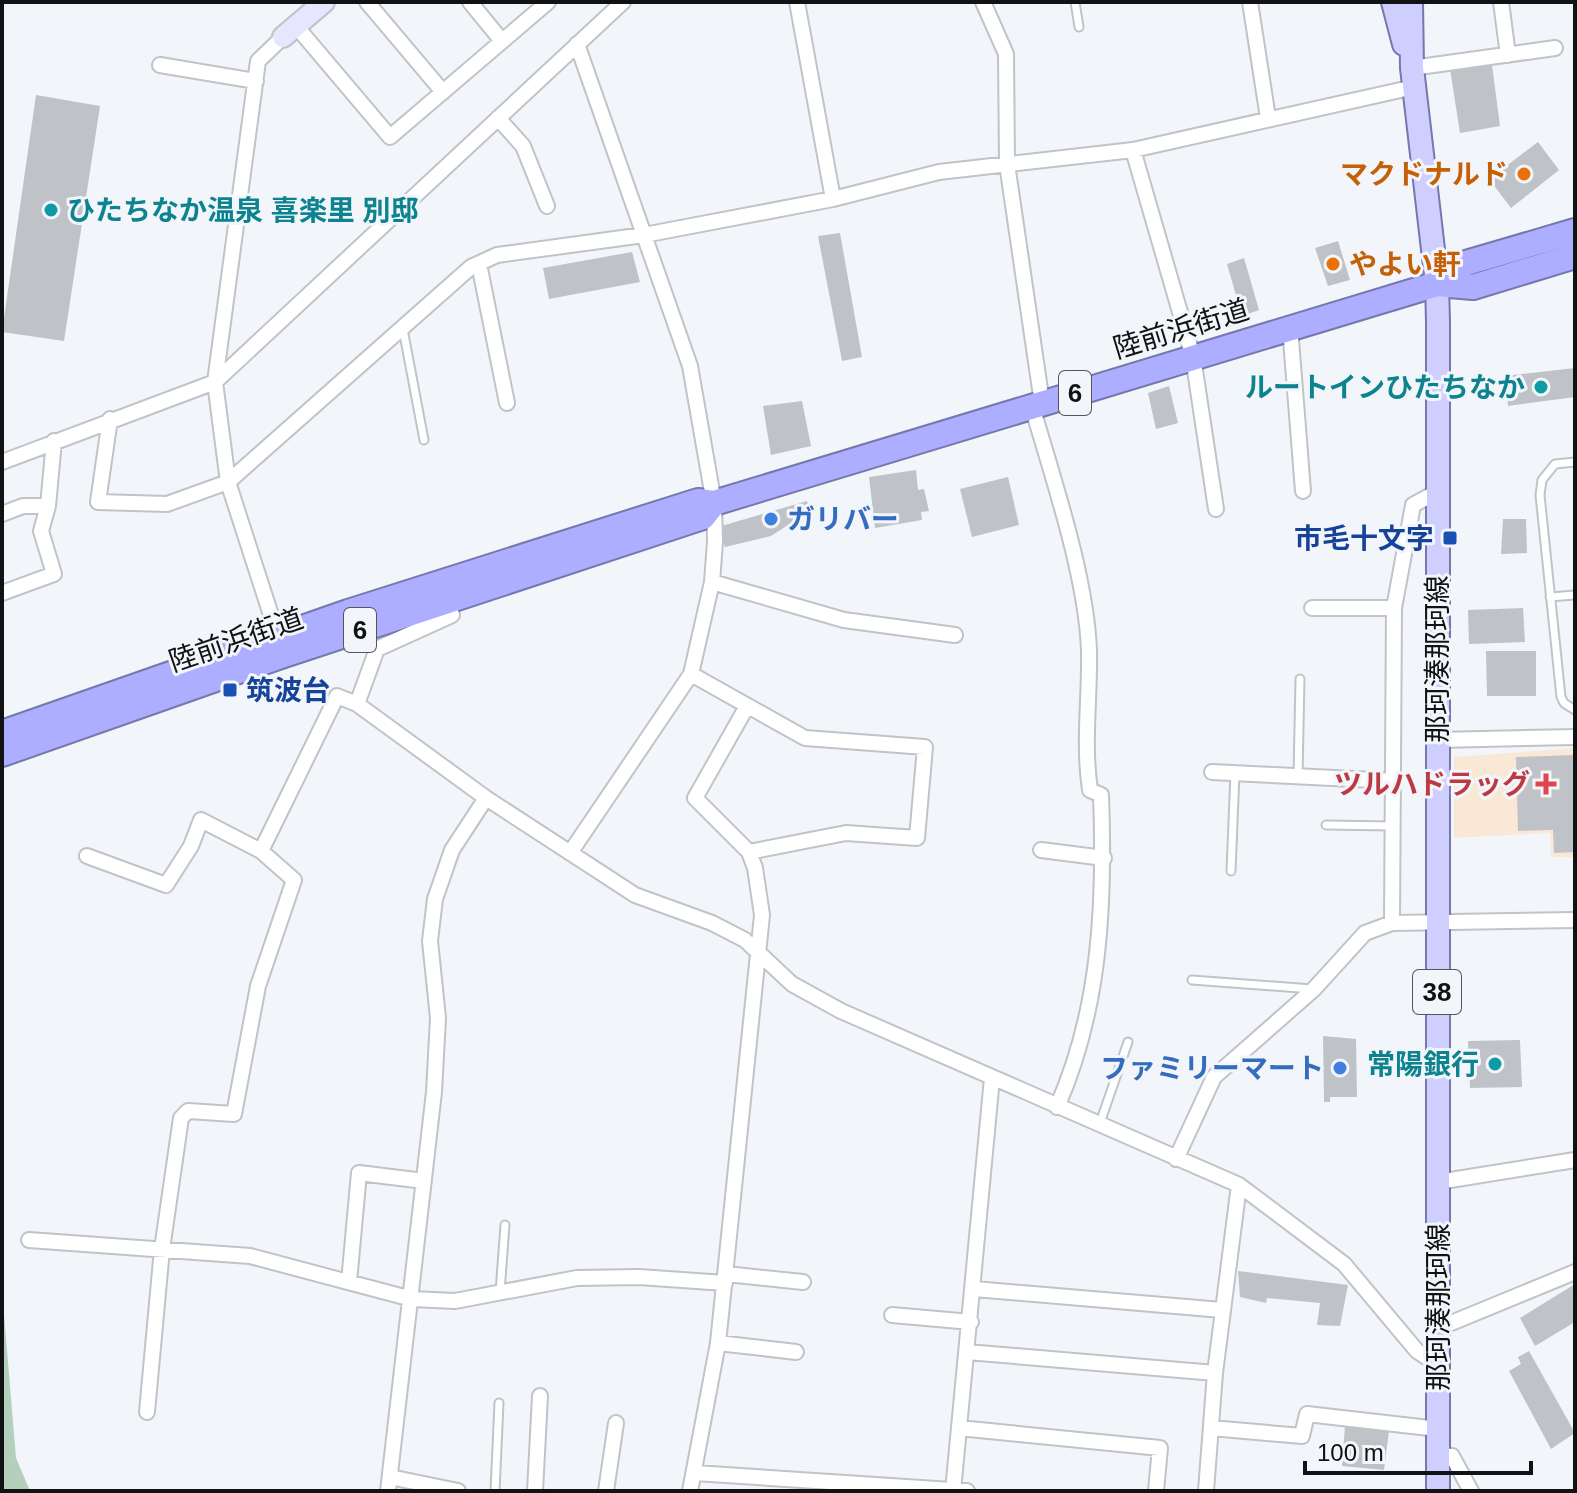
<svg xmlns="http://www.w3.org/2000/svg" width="1577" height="1493" font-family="Helvetica,'Noto Sans JP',sans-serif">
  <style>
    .commercial { fill: #fae8d7 }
    .green { fill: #b5cfbd }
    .building { fill: #bfc2c6 }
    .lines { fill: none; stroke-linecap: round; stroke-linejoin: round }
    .lane-casing { stroke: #c0c3c7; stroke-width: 11 }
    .street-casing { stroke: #c0c3c7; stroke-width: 18 }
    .secondary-casing { stroke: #c0c3c7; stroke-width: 24 }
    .primary-casing { stroke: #7677ac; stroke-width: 26 }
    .highway-casing { stroke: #7677ac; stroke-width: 28 }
    .lane { stroke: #fff; stroke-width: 7 }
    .street { stroke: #fff; stroke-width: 14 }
    .secondary { stroke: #e6e7ff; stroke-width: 20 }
    .primary { stroke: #ceceff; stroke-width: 22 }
    .highway { stroke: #adaeff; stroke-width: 24 }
    .food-dot { fill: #e8710a; stroke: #f2f6fa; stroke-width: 3 }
    .culture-dot { fill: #0f9aa8; stroke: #f2f6fa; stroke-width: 3 }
    .shop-dot { fill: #3f7fe0; stroke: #f2f6fa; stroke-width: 3 }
    .transit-dot { fill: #1a4fb4; stroke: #f2f6fa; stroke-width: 3 }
    .health-dot { fill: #e0444e; stroke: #f2f6fa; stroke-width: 3 }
    .labels { text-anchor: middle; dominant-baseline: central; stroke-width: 6; stroke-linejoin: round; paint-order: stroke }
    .shield { fill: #f2f6fa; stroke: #545658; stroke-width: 2 }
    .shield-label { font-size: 26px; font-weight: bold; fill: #111213 }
    .food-label { font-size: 28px; font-weight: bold; fill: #c56008; stroke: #f2f6fa; text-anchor: end }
    .culture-label { font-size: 28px; font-weight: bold; fill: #0d838f; stroke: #f2f6fa; text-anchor: end }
    .street-label { font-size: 28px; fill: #111213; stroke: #f2f6fa }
    .shop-label { font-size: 28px; font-weight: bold; fill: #366cbe; stroke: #f2f6fa; text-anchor: start }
    .transit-label { font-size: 28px; font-weight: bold; fill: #164399; stroke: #f2f6fa; text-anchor: end }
    .health-label { font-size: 28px; font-weight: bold; fill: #be3a42; stroke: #f2f6fa; text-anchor: end }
  </style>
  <rect width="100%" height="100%" fill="#f2f6fa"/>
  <path class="commercial" d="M1575,748V857H1551L1550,833L1454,838V757Z"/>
  <path class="green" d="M2,1290L16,1458L30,1491H2Z"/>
  <path class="building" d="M1492,65L1500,126L1460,133L1450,69Z
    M36,95L100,106L64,341L2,332Z
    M1538,142L1559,170L1511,208L1489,179Z
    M840,233L862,357L842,361L818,236Z
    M1338,241L1350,280L1328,286L1315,248Z
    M632,252L640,282L549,299L543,268Z
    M1244,258L1259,310L1242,316L1227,264Z
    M1575,368V397L1508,406L1505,376Z
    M1169,386L1178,423L1156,429L1148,393Z
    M802,401L811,446L771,455L763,406Z
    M916,470L918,490L924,489L929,511L921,512L922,520L875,528L869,477Z
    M1008,477L1019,525L972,537L960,489Z
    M807,501L810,511L771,536L725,547L718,527Z
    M1503,519H1526L1527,553L1501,554Z
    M1523,608L1525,642L1469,644L1468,610Z
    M1486,651H1536V696H1487Z
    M1575,755V852L1554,853L1553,830L1518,831L1516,757Z
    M1323,1036L1356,1039L1357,1097H1330V1102H1324Z
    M1520,1040L1522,1087L1470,1088L1468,1041Z
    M1238,1271L1348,1285L1340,1326L1317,1325L1320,1303L1267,1298L1266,1303L1240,1297Z
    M1575,1284V1322L1535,1346L1520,1318Z
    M1529,1351L1575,1433L1551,1449L1509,1371L1521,1364L1518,1357Z
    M1345,1426L1389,1431L1384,1470L1342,1466Z"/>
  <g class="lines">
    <defs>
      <path id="lane" d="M1075,2L1079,27
        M403,329L424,440
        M1575,462L1555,464L1542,480L1540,495L1561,697L1564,703L1575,710
        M1550,597L1575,595
        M1298,776L1300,679
        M1326,825L1392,826
        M1231,871L1235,773
        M1192,980L1312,989
        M1100,1123L1128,1042
        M500,1292L505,1225
        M495,1491L499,1403"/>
      <path id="street" d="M367,2L443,92
        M470,2L502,41
        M797,2L833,199
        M983,2L1006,54L1007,164L1042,403
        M1250,2L1268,118
        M1501,2L1508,55
        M296,26L390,137L548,2
        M160,65L256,81
        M1412,68L1555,48
        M498,118L523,146L547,206
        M1133,150L1193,357L1216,509
        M479,264L507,403
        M1290,327L1303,491
        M1032,406C1053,479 1086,575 1089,650C1090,698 1083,743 1090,790L1101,795C1105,901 1101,1008 1057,1107
        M110,419L98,502L167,504L228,482L471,267L497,255L644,235L833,199L939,172L1133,150L1414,87
        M2,462L215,382L623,2
        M2,514L23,506H48
        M712,582L844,620L955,635
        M2,593L54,574L41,531L48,506L54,441
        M1312,608H1394
        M280,643L228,482L215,382L258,61L283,37
        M691,674L805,738L925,747L917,838L846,833L749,852
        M357,704L377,649L452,615L448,600
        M1437,740L1575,737
        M1212,772L1394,781
        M1041,850L1104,858
        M261,851L337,696L357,704L486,798L635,895L712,923L745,940L792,984L841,1011L1239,1185L1344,1264L1417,1351L1438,1365
        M570,853L691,674L712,582L715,542L714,503L690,366L577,44
        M87,856L166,885L191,846L201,820L261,851L294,880L258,986L234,1114L188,1111L181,1118L162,1249L147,1412
        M1392,923L1394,608L1413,505L1437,492
        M1176,1159L1214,1077L1314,989L1365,933L1392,923L1575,920
        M1438,1182L1575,1160
        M29,1240L250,1256L412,1299L455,1301L577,1278L639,1277L725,1283
        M726,1274L803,1282
        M349,1282L359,1173L424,1181
        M974,1289L1222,1310
        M892,1315L971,1322
        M1439,1328L1575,1272
        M718,1343L796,1352
        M967,1352L1215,1373
        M959,1428L1160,1448L1156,1491
        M1211,1428L1302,1436L1307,1414L1438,1429
        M1438,1455L1452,1456L1471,1491
        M695,1473L967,1491
        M390,1477L458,1491
        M388,1491L434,1092L438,1018L430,941L435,899L452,850L486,798
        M535,1491L540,1396
        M606,1491L616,1423
        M690,1491L718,1343L762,915L755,868L749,852L695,798L746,708
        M953,1491L992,1078
        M1206,1491L1215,1373L1239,1185"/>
      <path id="secondary" d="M283,37L324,2"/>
      <path id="primary" d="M1393,2L1404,44
        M1411,2L1412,68L1437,284L1438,322V1491"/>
      <path id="highway" d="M1437,284L1473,287L1575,256
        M2,733L348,612L698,501L714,503L1437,284L1466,263L1575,231
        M2,754L284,655L703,517L714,503"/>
    </defs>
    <use href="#lane" class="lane-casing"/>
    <use href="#street" class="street-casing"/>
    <use href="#secondary" class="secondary-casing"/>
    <use href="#primary" class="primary-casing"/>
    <use href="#highway" class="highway-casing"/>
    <use href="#lane" class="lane"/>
    <use href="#street" class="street"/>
    <use href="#secondary" class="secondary"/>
    <use href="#primary" class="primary"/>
    <use href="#highway" class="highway"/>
  </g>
  <g class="food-dot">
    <circle cx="1524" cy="174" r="8"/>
    <circle cx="1333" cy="264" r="8"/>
  </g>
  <g class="culture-dot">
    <circle cx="51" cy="210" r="8"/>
    <circle cx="1541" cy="387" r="8"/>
    <circle cx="1495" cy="1064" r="8"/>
  </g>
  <g class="shop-dot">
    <circle cx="771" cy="519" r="8"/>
    <circle cx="1340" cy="1068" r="8"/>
  </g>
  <g class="transit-dot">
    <rect x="1442" y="530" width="16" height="16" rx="4"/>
    <rect x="222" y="682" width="16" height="16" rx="4"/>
  </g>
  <path class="health-dot" d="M1542 772h8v8h8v8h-8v8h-8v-8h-8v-8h8z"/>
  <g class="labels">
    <g class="shield">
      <rect x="1059" y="371" width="32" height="44" rx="6"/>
      <rect x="344" y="608" width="32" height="44" rx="6"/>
      <rect x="1413" y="970" width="48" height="44" rx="6"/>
    </g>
    <g class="shield-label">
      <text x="1075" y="393">6</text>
      <text x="360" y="630">6</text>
      <text x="1437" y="992">38</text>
    </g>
    <g class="food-label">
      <text x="1508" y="174">マクドナルド</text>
      <text x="1349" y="264" text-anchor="start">やよい軒</text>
    </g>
    <g class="culture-label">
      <text x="67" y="210" text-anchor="start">ひたちなか温泉 喜楽里 別邸</text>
      <text x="1525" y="387">ルートインひたちなか</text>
      <text x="1479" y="1064">常陽銀行</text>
    </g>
    <g class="street-label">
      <text transform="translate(1181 329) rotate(-17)">陸前浜街道</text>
      <text transform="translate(236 640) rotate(-19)">陸前浜街道</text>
      <text transform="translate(1437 659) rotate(-90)">那珂湊那珂線</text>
      <text transform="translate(1438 1307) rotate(-90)">那珂湊那珂線</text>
    </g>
    <g class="shop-label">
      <text x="787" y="519">ガリバー</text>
      <text x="1324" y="1068" text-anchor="end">ファミリーマート</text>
    </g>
    <g class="transit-label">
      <text x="1434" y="538">市毛十文字</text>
      <text x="246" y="690" text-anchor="start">筑波台</text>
    </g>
    <g class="health-label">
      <text x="1530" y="784">ツルハドラッグ</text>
    </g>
  </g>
  <rect width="1577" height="1493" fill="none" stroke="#111213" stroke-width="8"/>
  <path d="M1305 1461v12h226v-12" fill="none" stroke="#111213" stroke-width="4"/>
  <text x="1317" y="1461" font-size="24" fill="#111213" stroke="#f2f6fa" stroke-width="6" paint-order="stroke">100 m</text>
</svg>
